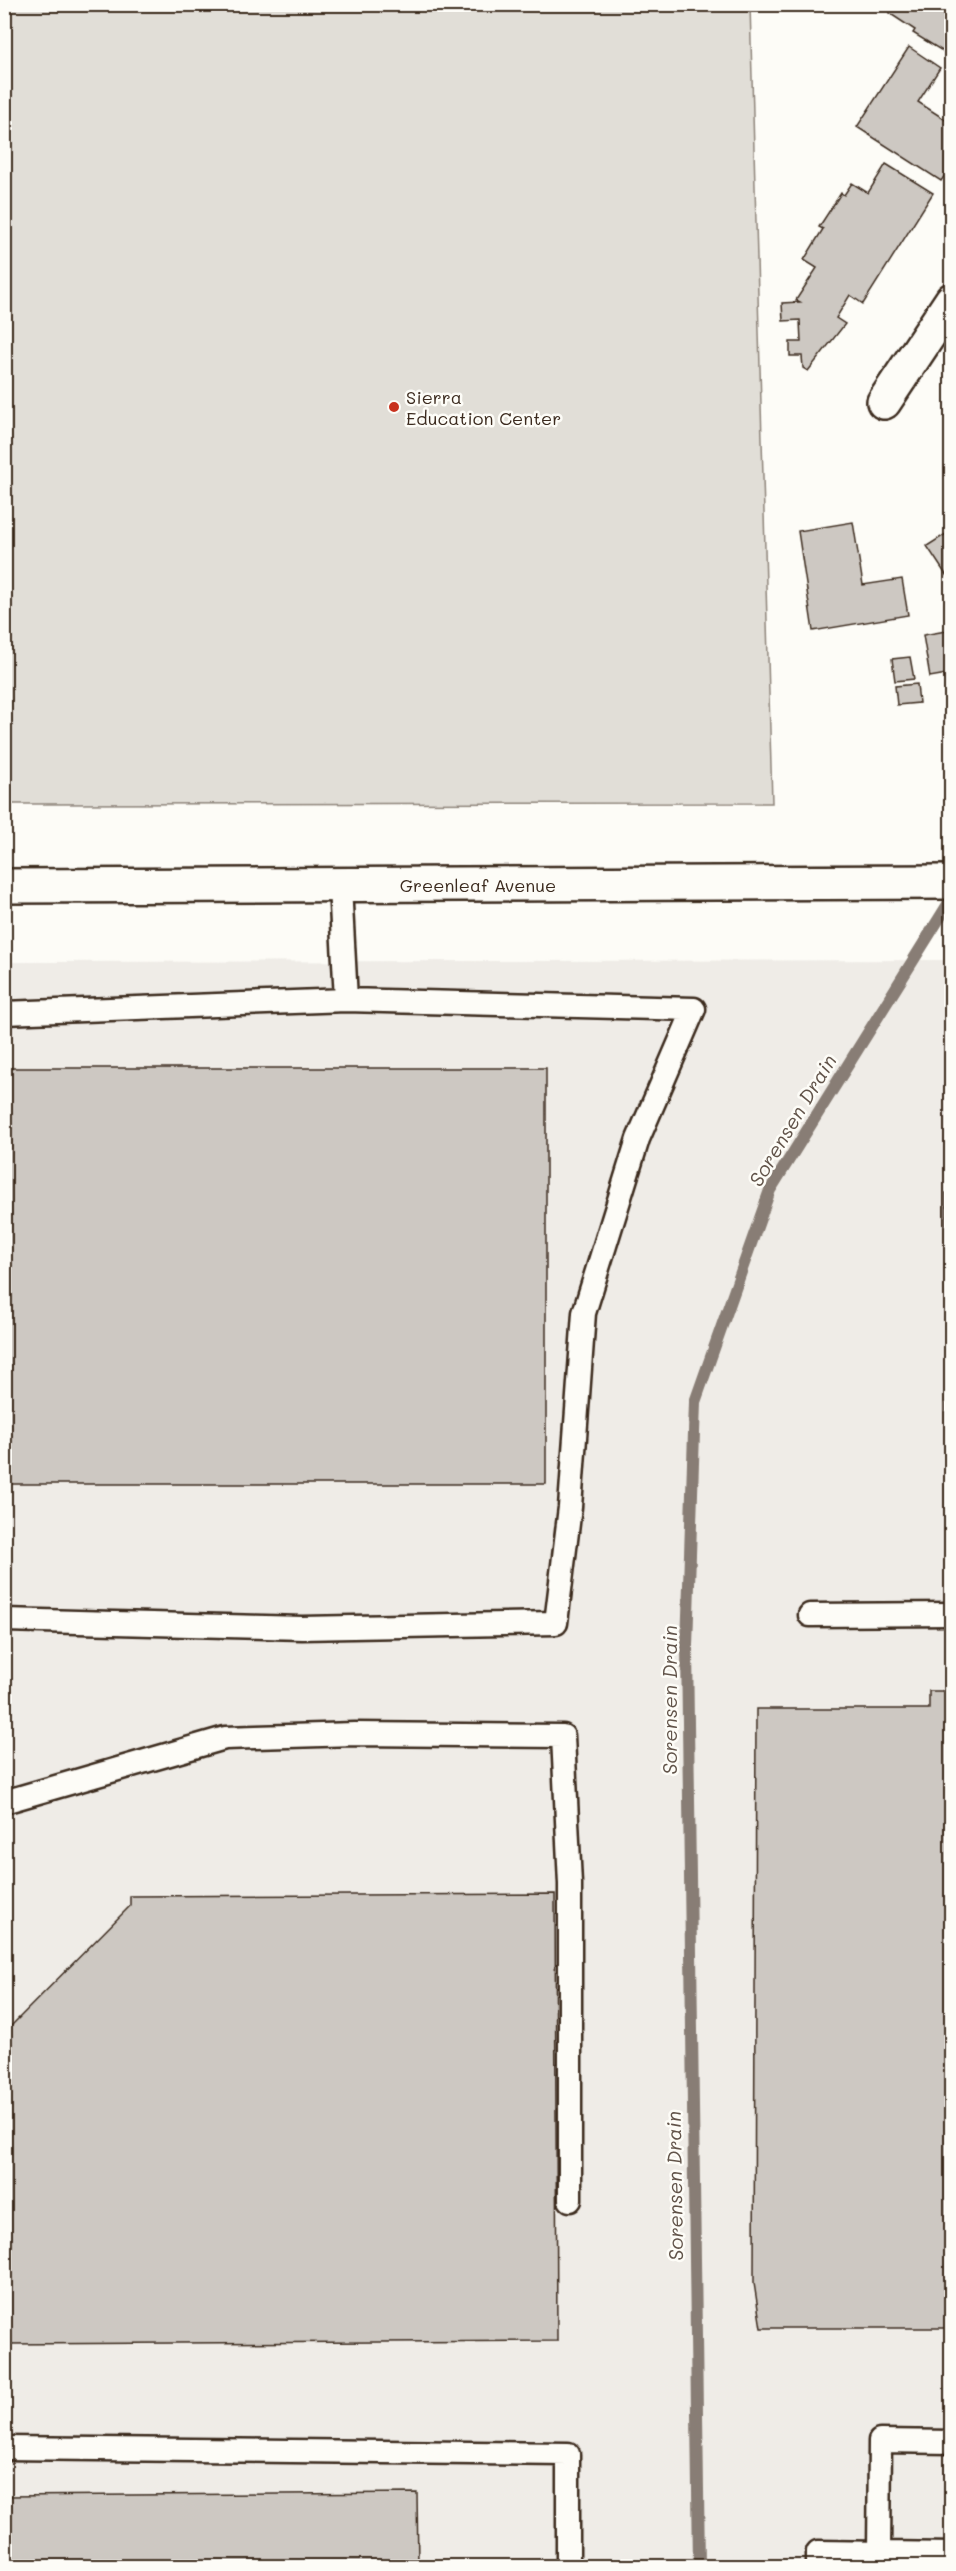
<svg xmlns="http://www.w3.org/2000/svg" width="956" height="2571" font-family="Mali,sans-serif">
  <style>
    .built { fill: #efece7 }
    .green { fill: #e1ded7; stroke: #8e847a; stroke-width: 1.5 }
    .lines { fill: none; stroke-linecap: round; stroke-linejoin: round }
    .stream { stroke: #887d74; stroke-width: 12 }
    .building { fill: #cdc8c2; stroke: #3b2a1e; stroke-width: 1.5 }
    .lane-casing { stroke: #3b2a1e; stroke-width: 27 }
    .street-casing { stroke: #3b2a1e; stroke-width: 38 }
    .secondary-casing { stroke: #3b2a1e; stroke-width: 38 }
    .lane { stroke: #fdfcf7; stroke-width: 22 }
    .street { stroke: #fdfcf7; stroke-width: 33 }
    .secondary { stroke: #fdfcf7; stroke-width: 33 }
    .poi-dot { fill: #c8321e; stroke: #fdfcf7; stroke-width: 2 }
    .labels { text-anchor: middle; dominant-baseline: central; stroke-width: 5; stroke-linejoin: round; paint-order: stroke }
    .poi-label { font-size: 18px; fill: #3b2a1e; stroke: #fdfcf7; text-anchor: start }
    .street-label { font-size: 18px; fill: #3b2a1e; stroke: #fdfcf7 }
    .water-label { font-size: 20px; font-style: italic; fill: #615349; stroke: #fdfcf7 }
  </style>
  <rect width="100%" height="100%" fill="#fdfcf7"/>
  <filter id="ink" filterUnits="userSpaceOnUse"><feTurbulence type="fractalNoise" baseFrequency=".0167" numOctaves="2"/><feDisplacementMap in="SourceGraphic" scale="12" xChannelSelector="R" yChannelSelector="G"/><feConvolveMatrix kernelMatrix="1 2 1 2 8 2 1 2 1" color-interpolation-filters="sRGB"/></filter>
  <g filter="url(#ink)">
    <path class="built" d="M951,960V2566H5L4,962Z"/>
    <path class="green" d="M4,5H750L772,803L5,804Z"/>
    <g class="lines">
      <path class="stream" d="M699,2566L687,1646L695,1402L770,1190L952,898"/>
    </g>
    <path class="building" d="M894,4H952V57L913,33L915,30L889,13Z
      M909,47L940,68L918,102L952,124V165L941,181L857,127Z
      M886,164L933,193L863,304L850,295L836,318L845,324L808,371L803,368L802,356H790V342H801L800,320L783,321L782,303L800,302L796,300L817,268L804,260L823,229L819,227L841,193L844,195L852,183L868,193Z
      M853,522L863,585L902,579L908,615L813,631L798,531Z
      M952,530V584L927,546Z
      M952,630V673L930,677L923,635Z
      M910,657L914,679L895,681L892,659Z
      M917,684L919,703L897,705L895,686Z
      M4,1068H546V1484H4Z
      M946,1193H952V1552H946Z
      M929,1691H952V2328H761L754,2283L756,1709H929Z
      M555,1894L557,2341L4,2344V2033L130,1906V1896Z
      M417,2493L418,2566H4V2496Z"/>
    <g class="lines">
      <defs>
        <path id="lane" d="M4,1013L346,1000L340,886
          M810,1615L952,1614
          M4,1620L302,1628L556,1623L570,1507L584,1313L638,1139L694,1009L346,1000
          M4,1802L225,1738L355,1734L563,1736L570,1884V2200
          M4,2448L568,2454V2566
          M879,2553L880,2441L952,2442
          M818,2566V2552L952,2554"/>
        <path id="street" d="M884,402L952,300"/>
        <path id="secondary" d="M4,886L952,882"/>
      </defs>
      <use href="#lane" class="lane-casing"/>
      <use href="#street" class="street-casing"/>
      <use href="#secondary" class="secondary-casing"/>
      <use href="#lane" class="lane"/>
      <use href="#street" class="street"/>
      <use href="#secondary" class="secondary"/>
    </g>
  </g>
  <circle class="poi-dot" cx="394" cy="407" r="6"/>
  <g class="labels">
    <g class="poi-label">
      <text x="406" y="397">Sierra<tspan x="406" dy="21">Education Center</tspan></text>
    </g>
    <g class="street-label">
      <text x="478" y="885">Greenleaf Avenue</text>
    </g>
    <g class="water-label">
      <text transform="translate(792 1120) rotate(-59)">Sorensen Drain</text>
      <text transform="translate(669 1700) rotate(-90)">Sorensen Drain</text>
      <text transform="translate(674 2186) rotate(-91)">Sorensen Drain</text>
    </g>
  </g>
  <rect width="956" height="2571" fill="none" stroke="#fdfcf7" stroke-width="24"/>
  <rect x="12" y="12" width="932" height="2547" fill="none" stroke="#3b2a1e" stroke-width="2" filter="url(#ink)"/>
</svg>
